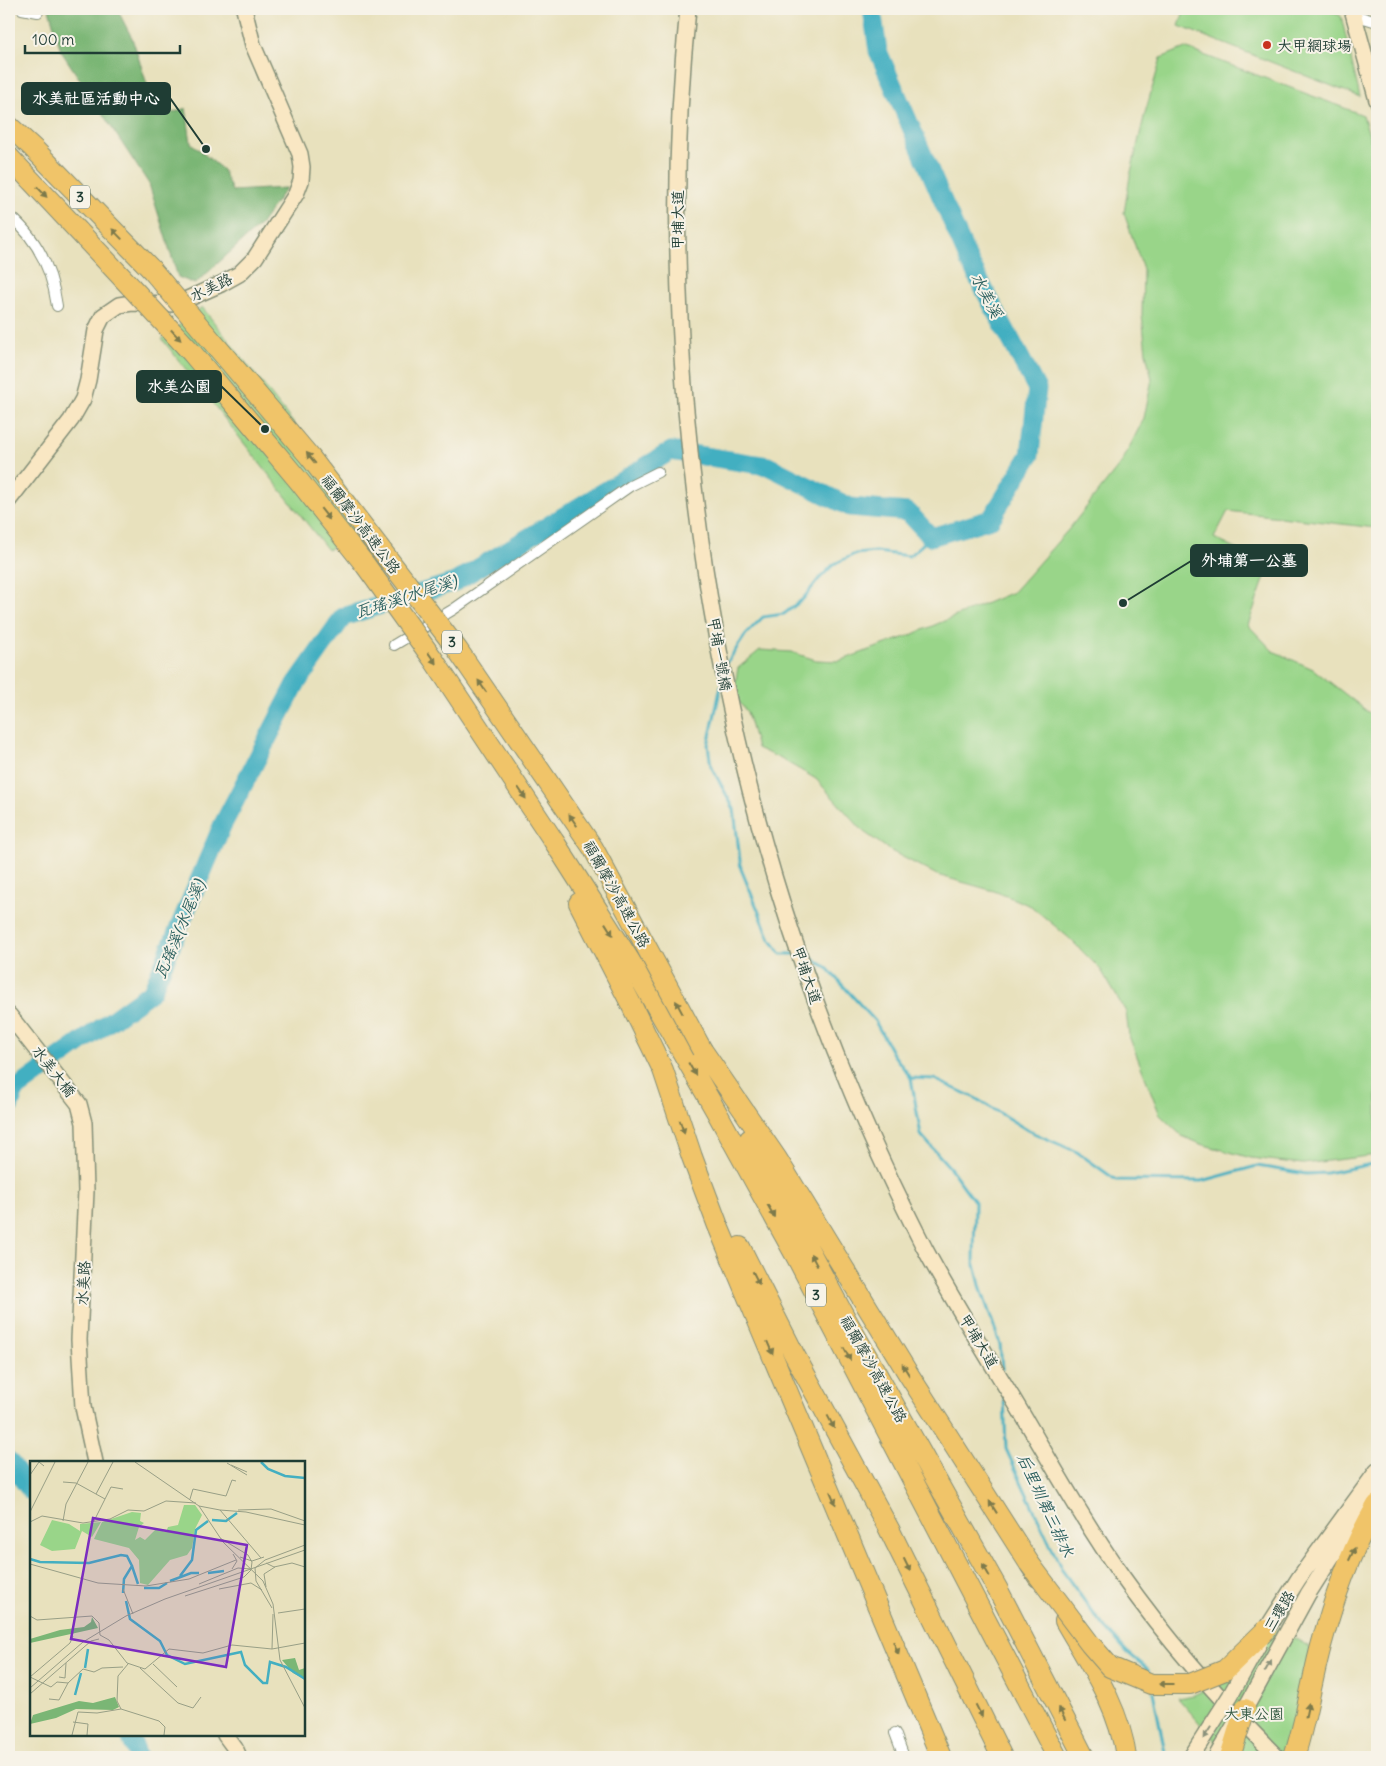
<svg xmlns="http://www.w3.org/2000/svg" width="1386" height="1766" font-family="Delius,'LXGW WenKai TC',sans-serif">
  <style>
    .industrial { fill: #d2bec1 }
    .green { fill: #99d589; stroke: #5c895e }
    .forest { fill: #7ab675; stroke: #4c7a54 }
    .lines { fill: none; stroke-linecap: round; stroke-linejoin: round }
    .stream { stroke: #43afc1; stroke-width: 3 }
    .river { stroke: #43afc1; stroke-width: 19 }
    .street-casing { stroke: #848f78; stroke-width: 12 }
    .secondary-casing { stroke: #848f78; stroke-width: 18 }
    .highway-casing { stroke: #848f78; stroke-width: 22 }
    .street { stroke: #fff; stroke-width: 10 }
    .secondary { stroke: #f9e7c3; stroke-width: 15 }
    .highway { stroke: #f0c469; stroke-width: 20 }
    .secondary-bridge-casing { stroke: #848f78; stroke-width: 18; stroke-linecap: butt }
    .highway-bridge-casing { stroke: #848f78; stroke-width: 22; stroke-linecap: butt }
    .secondary-bridge { stroke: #f9e7c3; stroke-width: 15 }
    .highway-bridge { stroke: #f0c469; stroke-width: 20 }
    .oneway { fill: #7d7a4c }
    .oneway2 { fill: #8c927c }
    .poi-dot { fill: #c8321e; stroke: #f7f3e8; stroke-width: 2 }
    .labels { text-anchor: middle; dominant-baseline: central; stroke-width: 4; stroke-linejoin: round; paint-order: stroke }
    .shield { fill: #f7f3e8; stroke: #60746a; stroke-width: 1 }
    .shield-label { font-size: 14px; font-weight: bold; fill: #1f3d34 }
    .poi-label { font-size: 15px; fill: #1f3d34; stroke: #f7f3e8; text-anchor: start }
    .street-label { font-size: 15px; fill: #1f3d34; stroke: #f7f3e8 }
    .park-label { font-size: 15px; fill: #375b45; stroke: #f7f3e8 }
    .water-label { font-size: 16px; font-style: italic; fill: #2a5f5e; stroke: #f7f3e8 }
    .inset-river { fill: none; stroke: #43afc1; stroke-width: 2.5 }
    .inset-road { fill: none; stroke: #989f86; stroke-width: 1 }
    .view { fill: #7b2cbf; fill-opacity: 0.15; stroke: #7b2cbf; stroke-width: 2.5 }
    .inset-edge { fill: none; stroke: #1f3d34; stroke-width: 2.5 }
    .leader { fill: none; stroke: #1f3d34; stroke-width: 2 }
    .callout-dot { fill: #1f3d34; stroke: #f7f3e8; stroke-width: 2 }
    .callout { fill: #1f3d34; stroke: #1f3d34; stroke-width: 2 }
    .callout-label { font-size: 16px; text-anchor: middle; font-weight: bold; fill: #fff }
  </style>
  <rect width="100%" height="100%" fill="#f7f3e8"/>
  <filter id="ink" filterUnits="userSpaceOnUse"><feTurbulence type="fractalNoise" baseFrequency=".02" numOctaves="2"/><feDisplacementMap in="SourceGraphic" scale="10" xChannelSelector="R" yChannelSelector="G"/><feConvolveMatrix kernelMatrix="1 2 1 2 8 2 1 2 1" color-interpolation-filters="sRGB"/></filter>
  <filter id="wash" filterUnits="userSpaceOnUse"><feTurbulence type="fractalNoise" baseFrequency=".0096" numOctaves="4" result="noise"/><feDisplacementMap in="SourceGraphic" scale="20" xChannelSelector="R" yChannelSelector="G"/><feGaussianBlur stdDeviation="1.12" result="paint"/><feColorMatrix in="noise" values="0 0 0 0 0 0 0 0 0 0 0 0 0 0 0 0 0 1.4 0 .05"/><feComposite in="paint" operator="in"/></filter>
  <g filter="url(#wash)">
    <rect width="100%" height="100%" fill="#e8e1bd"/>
    <path class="industrial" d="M1377,1542V1577L1368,1558Z"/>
    <path class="green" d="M1185,9H1325L1341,16L1360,97L1179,26Z
      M1185,48L1363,115L1377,162V530L1376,528L1228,511L1214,538L1269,566L1248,625L1273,651L1313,669L1377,719V1155L1303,1164L1251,1158L1201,1144L1182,1136L1160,1115L1129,1036L1126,1012L1101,970L1068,937L1031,906L994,891L937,875L891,851L864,832L816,779L783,760L757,748L747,712L733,695L738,668L760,650L791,652L816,660L839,661L911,635L1013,592L1069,529L1122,462L1144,418L1152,379L1146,353L1142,315L1143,269L1124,213L1130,176L1145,113L1161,58Z
      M202,307L368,518L328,550L162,339Z
      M1278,1629L1310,1647L1295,1735L1285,1757H1229L1178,1698L1194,1695L1224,1680Z"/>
    <path class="forest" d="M49,9H117L132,38L158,118L186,108L191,143L223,170L232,191L286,188L260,225L195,284L178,277L149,184L61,51Z"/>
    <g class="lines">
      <path class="stream" d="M727,663L746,634L763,617L784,614L803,599L818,580L834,564L855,554L876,552L909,556L931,537
        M721,686L708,745L711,766L734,809L741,869L770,939L781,954H795
        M804,954H807L827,968L875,1021L893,1054L911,1078L921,1135L951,1169L975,1202L974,1261L981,1289L1000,1344L1002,1369
        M911,1078L934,1079L975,1098L1029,1131L1077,1152L1116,1180L1202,1181L1257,1166L1306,1174L1327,1173L1377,1163
        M1004,1395L1006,1449L1062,1570L1096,1617L1127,1652L1149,1670L1150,1676
        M1153,1692L1166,1757"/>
      <path class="river" d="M9,1108L15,1090L152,991L222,826L296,684L343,617L455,582L671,451L768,466L850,507L908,512L931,537L991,519L1030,455L1037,389L969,261L878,51L872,9
        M9,1461L31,1491
        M130,1735L138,1757"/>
    </g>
  </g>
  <g filter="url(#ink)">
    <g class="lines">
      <defs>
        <path id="street" d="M22,9L38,12
          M1354,15L1377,22
          M9,215C37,238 52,270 57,306
          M394,645L454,609L630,486L658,472
          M895,1733L904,1757"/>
        <path id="secondary" d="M688,9C674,139 675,269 685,400C705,637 759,873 852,1093C874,1146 899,1198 925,1249C952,1299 982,1348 1012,1397C1048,1457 1082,1519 1122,1576C1168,1641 1221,1701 1277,1757
          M1352,9L1377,100
          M9,500L71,420L83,399L88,380L96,330L103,316L119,305L132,303L176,304L221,284L239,274L255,258L296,194L301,181L302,167L300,154L253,45L244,9
          M9,1015L79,1104L84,1123L86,1191L79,1340L83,1407L95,1462
          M1266,1630L1299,1578L1377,1471
          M1245,1709L1308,1594L1341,1542L1377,1494
          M225,1735L236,1750L239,1757"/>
        <path id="highway" d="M9,126L33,148L151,269
          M9,157L131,287
          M555,843L632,964L716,1111L797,1258L1057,1757
          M579,903L631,1004L663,1070L692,1157L718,1226L941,1757
          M702,1050L777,1159L909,1375L1038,1577
          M750,1139L843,1314L998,1590L1084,1757
          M740,1247L794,1354L889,1529L1002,1757
          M1065,1621C1089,1663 1120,1708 1126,1757
          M1294,1757C1306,1721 1311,1683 1321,1646C1334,1597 1351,1549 1377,1505"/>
      </defs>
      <use href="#street" class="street-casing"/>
      <use href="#secondary" class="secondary-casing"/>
      <use href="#highway" class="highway-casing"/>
      <use href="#street" class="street"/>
      <use href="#secondary" class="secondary"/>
      <use href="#highway" class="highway"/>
      <defs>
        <path id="secondary-bridge" d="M1191,1757L1230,1696L1260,1642
          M1216,1757L1234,1726"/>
        <path id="highway-bridge" d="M151,269L310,457L457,649L593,848L702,1050
          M131,287L192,353L299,481L366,566L433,659L555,843
          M1029,1563L1090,1644L1110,1667L1151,1684H1190L1225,1670L1266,1630
          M1230,1757L1245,1709"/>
      </defs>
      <use href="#secondary-bridge" class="secondary-bridge-casing"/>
      <use href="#highway-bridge" class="highway-bridge-casing"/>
      <use href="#secondary-bridge" class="secondary-bridge"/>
      <use href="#highway-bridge" class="highway-bridge"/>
    </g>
    <defs><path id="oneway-solid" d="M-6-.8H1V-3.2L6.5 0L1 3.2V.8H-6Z" transform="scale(1.25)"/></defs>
    <g class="oneway">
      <use href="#oneway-solid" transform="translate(42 192) rotate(47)"/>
      <use href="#oneway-solid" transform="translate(117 234) rotate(-134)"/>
      <use href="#oneway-solid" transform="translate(176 335) rotate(47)"/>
      <use href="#oneway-solid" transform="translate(311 458) rotate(-129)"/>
      <use href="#oneway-solid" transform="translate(325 514) rotate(52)"/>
      <use href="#oneway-solid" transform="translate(432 658) rotate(55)"/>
      <use href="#oneway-solid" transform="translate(482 686) rotate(-124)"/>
      <use href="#oneway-solid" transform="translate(522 793) rotate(56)"/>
      <use href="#oneway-solid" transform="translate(573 820) rotate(-124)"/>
      <use href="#oneway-solid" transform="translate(609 929) rotate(58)"/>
      <use href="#oneway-solid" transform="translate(679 1007) rotate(-118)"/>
      <use href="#oneway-solid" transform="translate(692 1069) rotate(60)"/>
      <use href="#oneway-solid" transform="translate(682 1127) rotate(71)"/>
      <use href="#oneway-solid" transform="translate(771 1211) rotate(61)"/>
      <use href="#oneway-solid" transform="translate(814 1260) rotate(-118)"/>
      <use href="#oneway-solid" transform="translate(756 1278) rotate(63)"/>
      <use href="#oneway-solid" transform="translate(770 1348) rotate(67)"/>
      <use href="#oneway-solid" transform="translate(847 1354) rotate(62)"/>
      <use href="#oneway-solid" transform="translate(906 1370) rotate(-122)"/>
      <use href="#oneway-solid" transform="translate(831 1422) rotate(62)"/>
      <use href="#oneway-solid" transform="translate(833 1498) rotate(67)"/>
      <use href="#oneway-solid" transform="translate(993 1507) rotate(-122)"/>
      <use href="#oneway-solid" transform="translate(1352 1554) rotate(-65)"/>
      <use href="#oneway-solid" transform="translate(907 1565) rotate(64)"/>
      <use href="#oneway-solid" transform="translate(986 1570) rotate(-119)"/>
      <use href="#oneway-solid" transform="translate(896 1648) rotate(67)"/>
      <use href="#oneway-solid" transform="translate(1166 1684) rotate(-180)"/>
      <use href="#oneway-solid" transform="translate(1307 1710) rotate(-78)"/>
      <use href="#oneway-solid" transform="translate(979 1711) rotate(63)"/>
      <use href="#oneway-solid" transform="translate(1062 1714) rotate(-117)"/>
    </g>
    <g class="oneway2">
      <use href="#oneway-solid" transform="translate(1268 1666) rotate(-61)"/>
      <use href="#oneway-solid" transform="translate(1207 1733) rotate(123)"/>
    </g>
  </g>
  <circle class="poi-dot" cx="1267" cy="45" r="5"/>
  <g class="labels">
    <g class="shield">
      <rect x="70" y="185.5" width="20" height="23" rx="4"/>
      <rect x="442" y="630.5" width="20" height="23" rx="4"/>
      <rect x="806" y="1283.5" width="20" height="23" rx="4"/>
    </g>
    <g class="shield-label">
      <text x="80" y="197">3</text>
      <text x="452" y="642">3</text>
      <text x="816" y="1295">3</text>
    </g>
    <g class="poi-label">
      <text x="1277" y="45">大甲網球場</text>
    </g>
    <g class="street-label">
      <text transform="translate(677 220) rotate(-90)">甲埔大道</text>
      <text transform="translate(211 287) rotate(-26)">水美路</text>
      <text transform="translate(361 524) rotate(53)">福爾摩沙高速公路</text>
      <text transform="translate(720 654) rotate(80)">甲埔一號橋</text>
      <text transform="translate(617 894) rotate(61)">福爾摩沙高速公路</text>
      <text transform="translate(807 975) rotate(71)">甲埔大道</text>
      <text transform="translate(54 1071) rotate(52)">水美大橋</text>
      <text transform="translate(83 1283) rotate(-87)">水美路</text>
      <text transform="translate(979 1341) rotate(59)">甲埔大道</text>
      <text transform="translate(874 1369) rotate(61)">福爾摩沙高速公路</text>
      <text transform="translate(1279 1611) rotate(-59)">三環路</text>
    </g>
    <g class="park-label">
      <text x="1254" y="1713">大東公園</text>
    </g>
    <g class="water-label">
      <text transform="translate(987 295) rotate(62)">水美溪</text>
      <text transform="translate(406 596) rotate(-18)">瓦瑤溪(水尾溪)</text>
      <text transform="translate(179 929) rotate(-67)">瓦瑤溪(水尾溪)</text>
      <text transform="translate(1046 1505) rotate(65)">后里圳第三排水</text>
    </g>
  </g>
  <g transform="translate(30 1461)">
    <rect width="275" height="275" fill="#e8e1bd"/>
    <path d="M154,44H165L172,54L165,68L162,87L157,94L140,99L118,124L110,122L109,99L99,87L64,78L72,61L102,51L111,52L110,60L114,62L109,66L105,79L110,76L115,79L126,68L136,71L138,66L148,64ZM22,59L39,63L50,70V63L71,61L62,76L52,70L45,88L22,90L10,84Z" fill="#99d589"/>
    <path d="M62,156L68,167L0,182V178L30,169L54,166L61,161ZM265,197L269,209L275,207V218L263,212L252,199ZM85,236L89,246L83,249L46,248L26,257L0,263L3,254L49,240L63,242Z" fill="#7ab675"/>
    <path class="inset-river" d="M231,1L238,8L255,15L275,17M182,59L196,60L207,52M0,98L10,101L59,102L91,94L97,95L102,105L94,118L93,132M102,105L108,123M178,112L194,110M150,115L162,99L166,69L178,60M140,120L161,112H169M114,127H129L137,122M96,140L100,158L130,180L137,194L155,203L211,191L215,204L233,222H237L240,201L256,206L275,218M55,207L58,188M45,234L51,212"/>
    <path class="inset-road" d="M105,1L169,45L193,81L233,120L243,143L250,199L275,247M197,2L217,14M201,4L217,11M0,14L9,1L14,5M33,21L46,22L75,38M66,33L83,1M160,38L163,28L196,35L202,19L206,20M169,45L190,49L231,97M190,49L216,51L275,64M208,49L241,48L275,60M0,51L25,1M33,60L36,43L58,1M64,60L81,26L93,28M0,61L12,55L53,62L80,58L98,49L114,50L136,40L166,42M210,96L222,100L234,96M236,102L244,106L262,102L275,106M0,103L68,122L116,125L159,118L206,99M202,108L207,100L203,93M169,123L208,107L221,108M236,126L234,113L245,106M93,128L103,153M189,128L221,122L232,129M155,135L214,116L221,109L222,101L218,94L190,77M242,147L226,120L225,107L235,99L275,84M248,152L275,148M0,155L7,159L62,155L69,162L70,174L79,179L97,202L115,208L139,188L173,192L202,184L242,188L275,182M242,188L243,153M123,203L147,226M110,207L148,242L163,247L171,236M0,216L21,226L27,221L38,222L53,208L64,211L72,207L93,206M0,216L40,182L43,175M29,216L35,217L36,202M0,227L53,181L96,155L135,138L275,89M0,233L61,180L69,178M19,238L29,239L38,222M91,248L129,260L135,266L134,274M91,248L87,240L88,215L98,203M43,261L58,263L57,274M42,274L48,251L67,252L91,248"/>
    <path class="view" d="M63,57L217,84L196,206L41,178Z"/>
    <rect width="275" height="275" class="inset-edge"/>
  </g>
  <path class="leader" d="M206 149L170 98M265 429L221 386M1123 603L1191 561"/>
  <g class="callout-dot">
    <circle cx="206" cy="149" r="5"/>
    <circle cx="265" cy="429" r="5"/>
    <circle cx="1123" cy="603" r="5"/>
  </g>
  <g class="callout">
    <rect x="22" y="83" width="148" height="31" rx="5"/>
    <rect x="137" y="371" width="84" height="31" rx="5"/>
    <rect x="1191" y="545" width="116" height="31" rx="5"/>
  </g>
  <g class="callout-label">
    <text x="96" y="104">水美社區活動中心</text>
    <text x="179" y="392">水美公園</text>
    <text x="1249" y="566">外埔第一公墓</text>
  </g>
  <rect width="1386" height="1766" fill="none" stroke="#f7f3e8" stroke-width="30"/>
  <path d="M25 45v8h155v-8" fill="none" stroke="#1f3d34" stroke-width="2.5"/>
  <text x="32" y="45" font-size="15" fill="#1f3d34" stroke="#f7f3e8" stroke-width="4" paint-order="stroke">100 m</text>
</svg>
